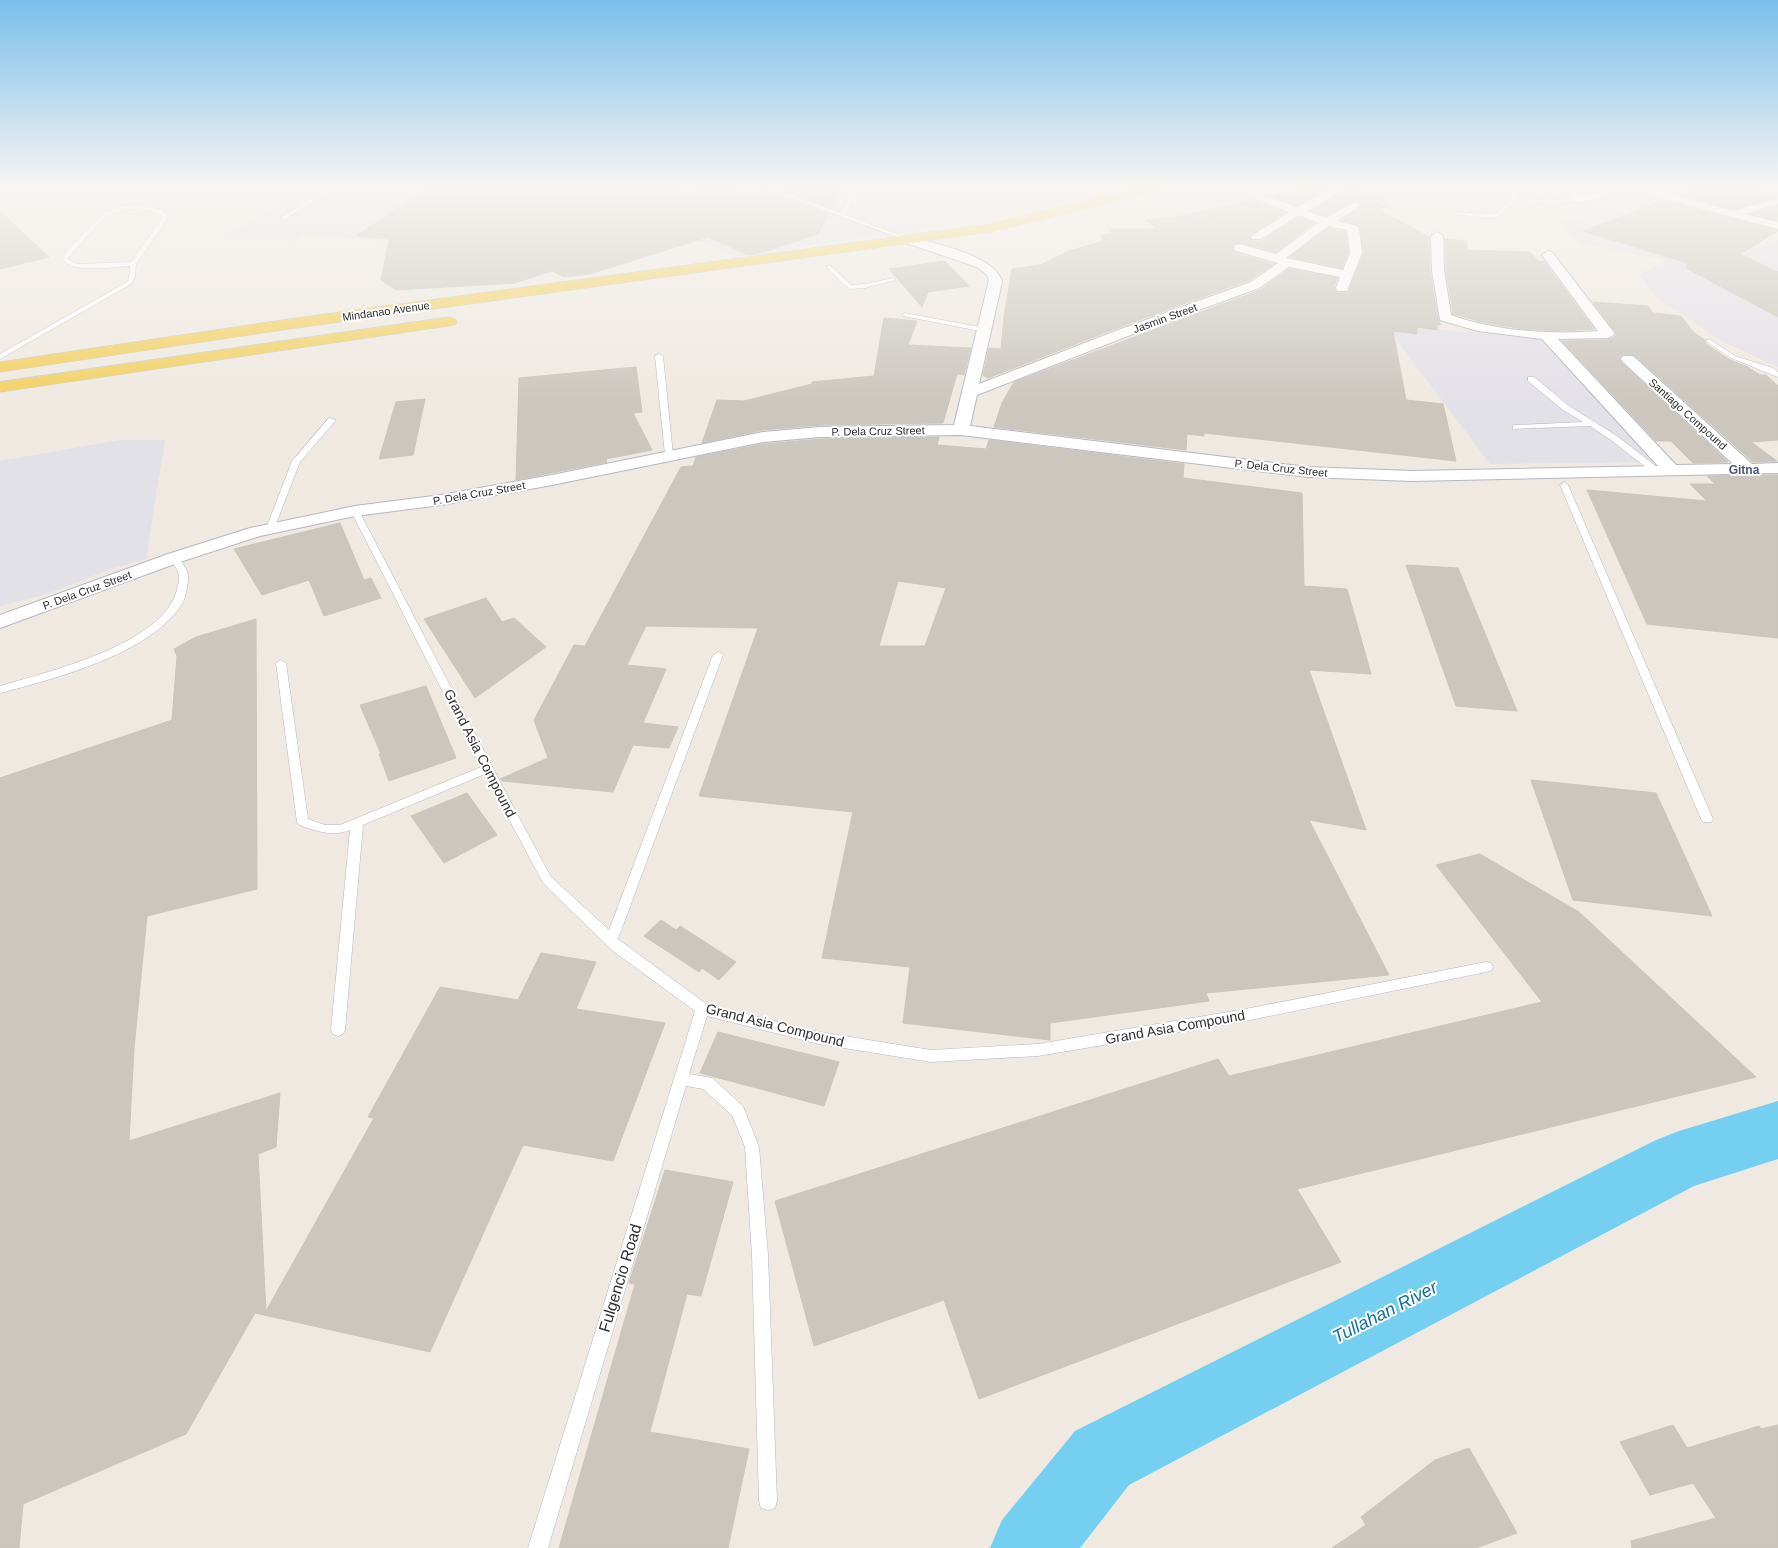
<svg xmlns="http://www.w3.org/2000/svg" width="1778" height="1548" font-family="Arial,sans-serif">
  <style>
    .industrial { fill: #e3e1e8 }
    .lines { fill: none; stroke-linecap: round; stroke-linejoin: round }
    .river { fill: #75cff0; fill-rule: evenodd }
    .building { fill: #cbc7bf; stroke: #cbc5ba; fill-rule: evenodd }
    .service-casing { stroke: #b4b7c1; stroke-width: 1 }
    .minor-casing { stroke: #b4b7c1; stroke-width: 2 }
    .primary-casing { stroke: #c9c9c9; stroke-width: 1 }
    .path { stroke: #c9c9c9; stroke-width: 2; stroke-dasharray: 2 1; stroke-linecap: butt }
    .service { fill: #fff; fill-rule: evenodd }
    .minor { fill: #fff; fill-rule: evenodd }
    .primary { fill: #f2d163; fill-rule: evenodd }
    .labels { text-anchor: middle; dominant-baseline: central; stroke-width: 4; stroke-linejoin: round; paint-order: stroke }
    .far-street-label { font-size: 11px; fill: #2e2e2e; stroke: #fff }
    .far-neighbourhood-label { font-size: 12px; font-weight: bold; fill: #4d5680; stroke: #fff }
    .street-label { font-size: 14px; fill: #2e2e2e; stroke: #fff }
    .near-street-label { font-size: 16px; fill: #2e2e2e; stroke: #fff }
    .near-water-label { font-size: 18px; font-style: italic; fill: #0d6fa3; stroke: #fff }
  </style>
  <rect width="100%" height="100%" fill="#efe9e1"/>
  <path class="industrial" d="M315,187H495L413,243L303,235L294,241L221,238Z
    M556,187H1132L979,220L736,257L616,203Z
    M1637,213L1760,249L1778,239V367L1720,340L1657,298L1639,275L1666,260L1580,243L1559,223L1586,216Z
    M1386,326L1539,337L1660,462L1490,464Z
    M120,440H165L146,559L108,570L47,594L0,606V461Z"/>
  <g class="lines">
    <path class="river" d="M1778,1101V1159L1694,1186L1129,1485L1080,1548H990L1002,1520L1075,1431L1656,1140L1679,1131Z"/>
  </g>
  <path class="building" d="M429,187H668L685,193L701,187H728L749,195L763,190L828,214L818,234L761,253L749,255L708,237L590,274L564,277L552,271L515,283L396,290L381,280L389,239L356,236Z
    M775,187H842L831,208Z
    M1311,187H1330L1297,205L1272,196Z
    M1351,187L1385,195L1378,198L1384,200L1377,204L1386,206L1380,210L1429,237L1430,270L1438,320L1441,325H1437V330L1417,327V334L1393,331L1406,400L1443,404L1456,461L1204,433V436L1187,434L1186,450L994,427L1002,403L1014,382L1260,290L1289,269L1337,278L1334,287L1336,293H1348L1364,253L1360,227L1342,220L1364,204L1357,200L1352,201L1326,216L1311,211Z
    M1697,187H1754L1778,195V196L1733,209L1679,194Z
    M1253,200L1285,212L1252,234L1249,237L1253,241H1262L1299,217L1314,223L1276,252L1240,242L1234,244L1232,249L1235,253L1274,264L1250,280L1117,328L988,378L983,375L989,348L1001,349L1004,317L1012,269L1040,265L1069,251L1103,241L1101,234H1112L1109,229H1158L1146,220L1176,217Z
    M1663,201L1778,231L1740,254L1778,272V317L1686,268L1687,263L1583,231Z
    M1778,206V220L1752,214Z
    M0,211L49,257L0,269Z
    M1328,228L1345,232L1348,253L1342,268L1290,257Z
    M1445,239L1467,241V250L1530,252L1538,261H1544L1594,329L1562,331L1524,329L1486,323L1453,314L1446,270Z
    M945,261L969,286L928,292L922,307L889,269Z
    M1593,302L1648,306L1653,313L1681,316L1694,333L1705,340L1706,344L1730,360L1746,366L1760,375H1766L1778,386V440L1751,442L1777,461L1753,462L1634,355L1623,354L1619,358L1622,363L1728,462L1693,463L1671,441H1656L1562,341L1608,340L1616,336V333Z
    M884,318L917,321L908,345L971,348L964,375L957,374L943,423L820,425L763,430L702,443L717,400L744,401L812,384V382L874,376Z
    M636,367L642,412L633,413L652,450L606,459L607,462L516,480L519,378Z
    M425,399L413,455L379,459L396,402Z
    M939,437L937,445L986,449L989,440L1184,464L1183,478L1302,493L1304,586L1347,589L1371,674L1309,670L1366,830L1309,820L1389,975L1206,993L1209,1001L1050,1023V1040L903,1023L910,967L822,958L853,812L699,796L758,628L646,626L627,665L666,669L643,723L678,727L669,748L633,745L613,792L502,781L500,779L548,758L534,720L574,645L585,646L681,467L693,466L696,457L763,444L820,439ZM898,581L946,588L925,646H879Z
    M1778,475V638L1647,624L1587,490L1707,501L1690,484H1715L1707,476Z
    M340,523L364,580L371,578L381,598L324,616L309,580L262,595L234,549Z
    M1406,565L1458,568L1517,711L1456,706Z
    M486,598L502,622L514,618L546,647L475,698L424,619Z
    M256,619L257,889L147,916L134,1048L129,1141L280,1093L276,1147L258,1154L266,1311L374,1118L368,1117L440,987L518,1000L541,953L596,962L576,1009L665,1023L613,1161L523,1145L430,1352L255,1313L186,1434L23,1504L19,1548H0V778L172,720L177,656L174,649L196,637Z
    M426,686L456,758L389,781L379,754H381L360,705Z
    M1531,780L1656,793L1712,916L1573,900Z
    M467,793L497,835L444,863L411,816Z
    M1480,854L1579,912L1756,1077L1297,1189L1341,1262L979,1399L944,1300L814,1346L775,1201L1218,1059L1229,1076L1542,1002L1436,865Z
    M661,920L676,930L680,926L736,962L719,980L702,968L699,972L644,936Z
    M718,1032L839,1062L824,1106L700,1073Z
    M665,1170L733,1182L701,1296L687,1294L650,1432L749,1449L728,1548H559L635,1284L629,1283Z
    M1673,1425L1687,1448L1759,1426L1761,1429L1778,1425V1548H1632L1631,1541L1716,1518L1693,1483L1650,1495L1620,1442Z
    M1469,1448L1517,1533L1476,1548H1332L1366,1525L1361,1517L1435,1460Z"/>
  <g class="lines">
    <defs>
      <path id="service" d="M331,187H337L285,219L280,218Z
        M761,187H769L841,213C848,200 851,187 868,187L856,194L845,215L913,240L908,241Z
        M1507,187H1513L1517,197C1538,201 1557,201 1578,198L1581,200L1553,204L1516,200L1499,216L1489,218L1453,214L1456,212L1489,214L1497,213L1512,198Z
        M144,205L161,210L168,215L167,220L136,264L135,278L131,284L0,359V354L127,282L129,278L130,266C112,267 73,274 62,259C67,250 75,242 82,235C103,212 111,204 144,205ZM126,209L150,210L162,216L161,220L131,262L77,264L68,259L72,253L106,216Z
        M827,266H831L851,285L865,284L893,278L896,280L865,288L849,289L827,268Z
        M905,313L985,328L988,330L985,332L903,316V314Z
        M1709,339L1735,356L1773,368L1778,372V377L1731,358L1707,342L1706,341Z
        M659,354L663,356L673,455L669,457L665,455L655,356Z
        M1528,377H1534L1569,406L1617,436L1658,468V472H1652L1611,440L1590,426L1513,429V425H1516L1583,422L1563,410L1528,381Z
        M329,418L336,420L300,462L274,529L270,532L267,531L266,529L292,461Z
        M1564,482L1568,485L1713,819L1711,822H1703L1701,819L1560,485Z
        M355,508L359,511L508,797L551,877L609,930L713,655L718,652L722,653L723,655L618,939L706,1004L819,1032L931,1050L1038,1044L1240,1010L1486,962L1491,963L1493,967L1491,971L1486,972L1240,1022L1038,1056L931,1062L819,1044L707,1016L689,1074L712,1078L743,1106L759,1147L768,1255L777,1501L775,1508L768,1510L761,1508L759,1501L752,1255L745,1147L732,1115L703,1089L686,1086L548,1548H528L695,1011L613,951L543,883L485,774L363,825L345,1030L343,1034L338,1036L333,1034L331,1030L350,830C332,837 316,831 299,825L297,822L276,663L281,660L286,663L308,819L325,825H340L481,767L351,511Z
        M174,555L177,556C181,562 188,569 188,576C189,580 187,584 187,588C186,592 185,598 183,602C154,653 54,679 0,693V686C47,672 165,644 177,589C178,585 180,579 179,575C177,568 173,563 169,558Z"/>
      <path id="minor" d="M1335,187H1349L1307,211L1326,218L1352,203L1356,202L1362,205L1337,221L1357,226L1359,228L1362,253L1347,291H1337L1336,288L1340,277L1289,267L1259,288L1128,336L977,395L970,426L1308,467L1412,471L1658,466L1542,339L1478,331L1440,320L1432,270L1431,236L1437,232L1443,236L1444,270L1451,315C1493,331 1554,335 1598,331L1542,255L1548,251L1552,252L1615,334L1608,338L1558,339L1676,465L1733,464L1623,362L1621,359L1623,356H1633L1752,464L1778,463V473L1412,481L1308,477L961,435L820,437L763,442L552,485L441,505L355,516L260,536L180,562L0,628V615L168,554L250,528L355,506L441,495L552,475L763,432L820,427L954,425L989,280L987,275L977,267L906,243L904,240L906,237H914C938,245 996,256 1002,282L979,384L1118,330L1251,282L1278,263L1236,251L1234,248L1236,245L1240,244L1276,254L1318,223L1299,215L1261,239H1253L1251,237L1253,235L1289,212L1249,196L1248,194L1249,192H1257L1297,207ZM1328,226L1347,230L1350,253L1343,270L1286,258Z
        M1566,187H1577L1581,196L1616,187H1644L1733,211L1778,198V204L1745,214L1778,222V229L1630,190L1578,203L1574,202Z"/>
      <path id="primary" d="M1139,187H1162L1161,190L990,232L289,329L0,372V362L289,319L990,224Z
        M449,317L455,319L457,322L455,325L0,392V382Z"/>
    </defs>
    <use href="#service" class="service-casing"/>
    <use href="#minor" class="minor-casing"/>
    <use href="#primary" class="primary-casing"/>
    <path class="path" d="M1151,224L1213,223L1233,228L1242,225
      M1248,224L1239,219L1257,214"/>
    <use href="#service" class="service"/>
    <use href="#minor" class="minor"/>
    <use href="#primary" class="primary"/>
  </g>
  <linearGradient id="sky" x2="0" y2="1"><stop stop-color="#7abfeb"/><stop offset="0.46" stop-color="#f8f5f2"/><stop offset="1" stop-color="#f8f5f2" stop-opacity="0"/></linearGradient>
  <rect width="1778" height="404" fill="url(#sky)"/>
  <g class="labels">
    <g class="far-street-label">
      <text transform="translate(386 311) rotate(-8)">Mindanao Avenue</text>
      <text transform="translate(1165 318) rotate(-20)">Jasmin Street</text>
      <text transform="translate(1688 414) rotate(42)">Santiago Compound</text>
      <text transform="translate(878 431) rotate(-1)">P. Dela Cruz Street</text>
      <text transform="translate(1281 468) rotate(6)">P. Dela Cruz Street</text>
      <text transform="translate(479 493) rotate(-10)">P. Dela Cruz Street</text>
      <text transform="translate(87 590) rotate(-20)">P. Dela Cruz Street</text>
    </g>
    <g class="far-neighbourhood-label">
      <text x="1744" y="470">Gitna</text>
    </g>
    <g class="street-label">
      <text transform="translate(480 753) rotate(63)">Grand Asia Compound</text>
      <text transform="translate(775 1025) rotate(14)">Grand Asia Compound</text>
      <text transform="translate(1175 1027) rotate(-10)">Grand Asia Compound</text>
    </g>
    <g class="near-street-label">
      <text transform="translate(620 1278) rotate(-73)">Fulgencio Road</text>
    </g>
    <g class="near-water-label">
      <text transform="translate(1385 1312) rotate(-27)">Tullahan River</text>
    </g>
  </g>
</svg>
